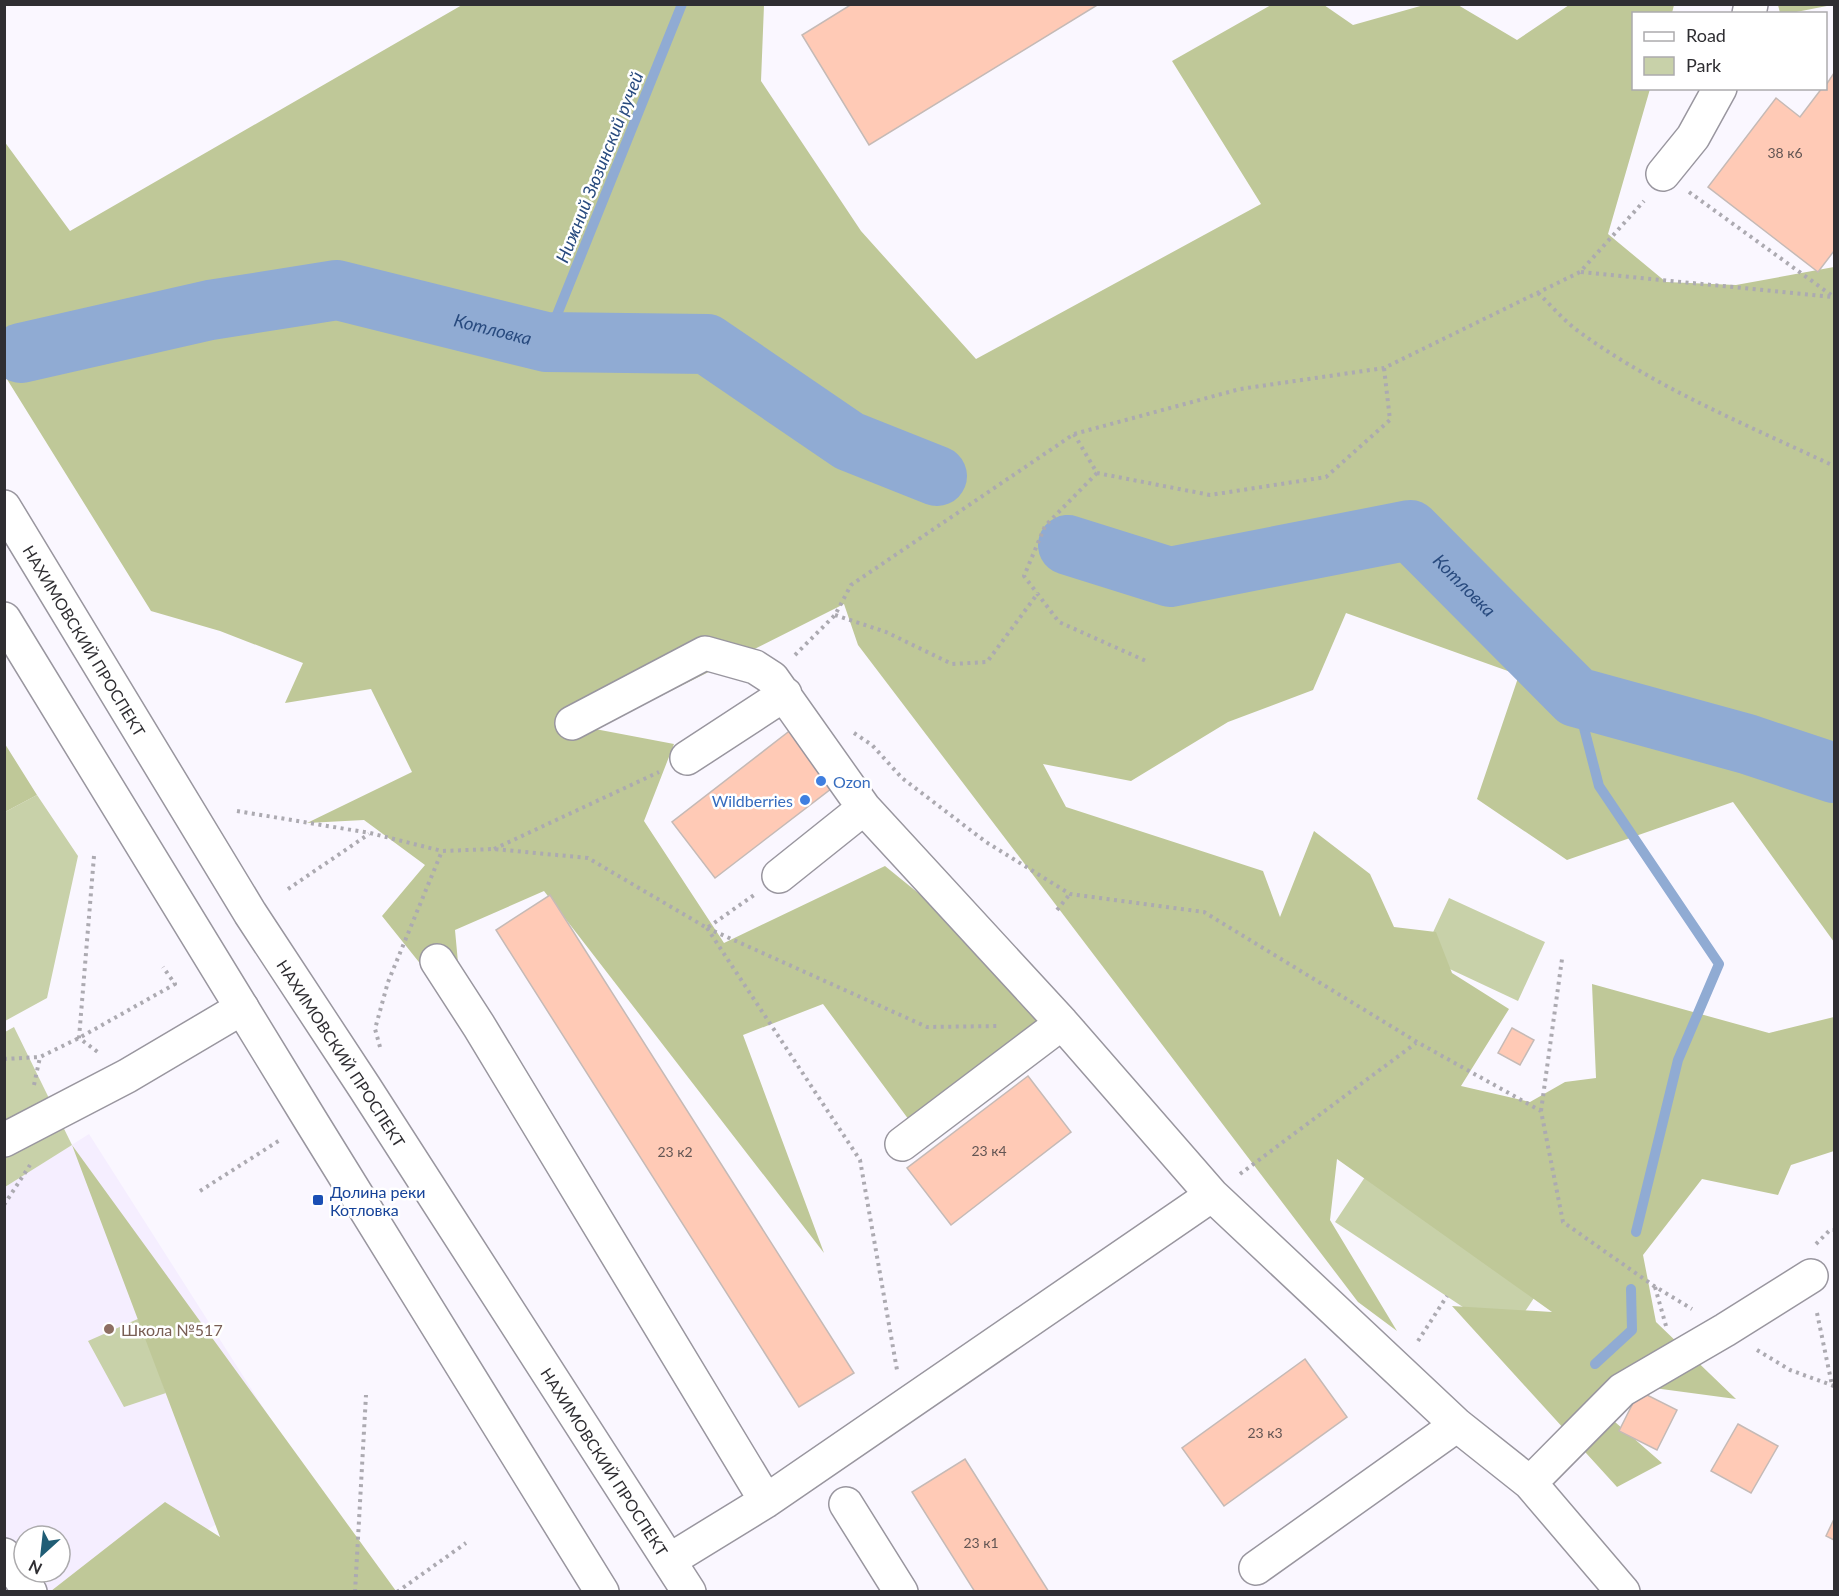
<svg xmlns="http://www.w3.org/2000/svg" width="1839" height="1596" font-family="Lato,sans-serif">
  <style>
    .built { fill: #f5eeff; fill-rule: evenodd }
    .green { fill: #c8d1a9 }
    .forest { fill: #bfc898 }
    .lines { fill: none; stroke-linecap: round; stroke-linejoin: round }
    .stream { stroke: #90abd3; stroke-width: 10 }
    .river { stroke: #90abd3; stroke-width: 60 }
    .building { fill: #ffcab6; stroke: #c5bab6; stroke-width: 1.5 }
    .minor-casing { stroke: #99969f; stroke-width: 36 }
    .major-casing { stroke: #99969f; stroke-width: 36 }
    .path { stroke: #acaab1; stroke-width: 4; stroke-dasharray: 3 4.5; stroke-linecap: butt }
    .minor { stroke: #fff; stroke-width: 33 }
    .major { stroke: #fff; stroke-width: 33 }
    .shop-dot { fill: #3f7fe0; stroke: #fff; stroke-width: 2 }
    .transit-dot { fill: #1a4fb4; stroke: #fff; stroke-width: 2 }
    .education-dot { fill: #8d6e63; stroke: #fff; stroke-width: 2 }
    .labels { text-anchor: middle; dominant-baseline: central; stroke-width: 5; stroke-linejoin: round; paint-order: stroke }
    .number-label { font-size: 14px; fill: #635553 }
    .street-label { font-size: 16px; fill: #2f2e32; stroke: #fff }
    .shop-label { font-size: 16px; fill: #366cbe; stroke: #fff; text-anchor: start }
    .transit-label { font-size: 16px; fill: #164399; stroke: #fff; text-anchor: start }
    .education-label { font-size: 16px; fill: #785e54; stroke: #fff; text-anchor: start }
    .water-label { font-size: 18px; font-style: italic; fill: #284a7e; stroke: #fff }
  </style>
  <rect width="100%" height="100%" fill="#faf7ff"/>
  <path class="built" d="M89,1134L303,1470L109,1591L5,1592V1187ZM24,1536H60V1572H24Z"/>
  <path class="green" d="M37,795L78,856L47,998L5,1021V812Z
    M1449,898L1545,942L1518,1001L1422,956Z
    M14,1027L72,1145L5,1187V1032Z
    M1389,1141L1562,1256L1508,1337L1335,1222Z
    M140,1318L166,1393L124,1407L88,1341Z"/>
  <path class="forest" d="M462,5H764L761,81L861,231L976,359L1261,204L1172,61L1271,5H1324L1353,25L1424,5H1458L1517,40L1569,5H1674L1672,13L1634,14V88L1650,89L1608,234L1666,282L1736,285L1834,267V942L1733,802L1567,860L1477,799L1519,675L1346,613L1313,690L1228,722L1131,781L1043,764L1066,807L1263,871L1280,917L1314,831L1370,874L1394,927L1436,932L1452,973L1509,1009L1461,1086L1530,1102L1565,1082L1596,1078L1592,984L1769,1033L1834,1017V1151L1791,1165L1778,1195L1702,1179L1643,1255L1656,1322L1736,1399L1609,1382L1615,1422L1662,1463L1617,1487L1452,1306L1552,1312L1337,1159L1330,1220L1397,1331L1358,1302L858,645L844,604L595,729L674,744L644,821L724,943L885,866L965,931L996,965L1085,1022L909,1120L823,1004L743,1035L824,1253L544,891L455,930L463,1017L382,916L425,865L364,820L307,823L412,772L371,689L285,703L303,663L220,631L151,611L5,376L4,141L70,231Z
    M1778,5V4L1832,5L1786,14L1780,13Z
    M5,744L37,795L5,812H4Z
    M72,1145L396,1591H51L165,1502L220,1537Z"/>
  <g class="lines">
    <path class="stream" d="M546,342L682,4
      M1576,697L1599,786L1719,964L1678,1060L1636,1232
      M1595,1364L1632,1330L1631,1289"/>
    <g class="river">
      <path id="s1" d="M21,353L210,310L337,290L546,342L707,344L849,441L937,476"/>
      <path id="s2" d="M1068,545L1170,577L1410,530L1576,697L1747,744L1834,773"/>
    </g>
  </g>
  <path class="building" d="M852,4H1099L869,145L802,35Z
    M1834,73V251L1818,272L1708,187L1776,98L1800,117L1822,88H1826V85Z
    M792,729L836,785L715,878L672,822Z
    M550,895L854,1373L799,1407L496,930Z
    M1512,1028L1534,1040L1520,1065L1498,1053Z
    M1028,1076L1071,1132L951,1225L907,1168Z
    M1305,1359L1347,1417L1224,1506L1182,1448Z
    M1639,1391L1677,1410L1657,1450L1619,1431Z
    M1738,1424L1778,1446L1751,1493L1711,1471Z
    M965,1459L1049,1592H975L912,1492Z
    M1834,1519V1540L1826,1536Z"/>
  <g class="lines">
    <defs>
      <path id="minor" d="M1749,14L1751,4
        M1663,174L1693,137L1720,88
        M572,723L705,653L755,667L772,678L864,808L1062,1023L1212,1195L1457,1425L1530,1483L1623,1592
        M687,758L785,694
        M779,876L864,808
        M437,961L479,1026L766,1501
        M4,1140L127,1076L242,1008
        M902,1144L1062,1023
        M1530,1483L1622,1390L1725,1330L1811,1276
        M846,1504L901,1592
        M4,1555L30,1592
        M670,1560L766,1501L1212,1195
        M1256,1568L1457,1425"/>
      <g id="major">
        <path id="s3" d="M4,507L250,913L365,1088L689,1592"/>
        <path d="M4,619L311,1121L602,1592"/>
      </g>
    </defs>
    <use href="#minor" class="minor-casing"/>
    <use href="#major" class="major-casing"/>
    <path class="path" d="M1689,192L1834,297
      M1581,272L1833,297
      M1538,293C1551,305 1563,320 1578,331C1656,388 1747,425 1834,466
      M1074,434L1097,473L1210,495L1326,477L1390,420L1384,368
      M1097,473L1045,526L1024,576L1059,622L1146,661
      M835,615L886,632L952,664L987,662L1038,593
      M795,655L835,615L851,585L1074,434L1240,389L1384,368L1580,272L1644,201
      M854,733L872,745L902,778L986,842L1070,894L1204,912L1417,1042L1541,1111L1563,1222L1654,1286L1692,1309
      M237,811L370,833L442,851L494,849L588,858L707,928L754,895
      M494,849L659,772
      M94,856L79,1038L99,1053
      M288,889L369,834
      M1057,910L1070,894
      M707,928L860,1160L897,1370
      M707,928L927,1027L1000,1026
      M380,1047L375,1029L388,982L442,851
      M4,1059L40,1057L79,1038L175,984L163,967
      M34,1085L40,1057
      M1541,1111L1562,959
      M1240,1174L1416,1043
      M200,1191L280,1140
      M4,1205L30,1165
      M1816,1244L1830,1230H1834
      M1655,1287L1666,1326
      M1817,1313L1832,1385
      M1418,1341L1447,1296
      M1757,1350L1790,1370L1834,1386
      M355,1592L366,1395
      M397,1592L466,1543"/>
    <use href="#minor" class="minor"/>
    <use href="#major" class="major"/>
  </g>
  <g class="shop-dot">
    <circle cx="821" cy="781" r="6"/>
    <circle cx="805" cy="800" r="6"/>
  </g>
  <rect class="transit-dot" x="312" y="1194" width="12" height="12" rx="3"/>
  <circle class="education-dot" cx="109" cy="1329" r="6"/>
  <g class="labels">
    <g class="number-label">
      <text x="1785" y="152">38 к6</text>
      <text x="989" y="1150">23 к4</text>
      <text x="675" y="1151">23 к2</text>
      <text x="1265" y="1432">23 к3</text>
      <text x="981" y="1542">23 к1</text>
    </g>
    <g class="street-label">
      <text stroke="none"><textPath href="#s3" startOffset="156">НАХИМОВСКИЙ ПРОСПЕКТ</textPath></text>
      <text stroke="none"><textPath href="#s3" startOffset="642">НАХИМОВСКИЙ ПРОСПЕКТ</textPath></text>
      <text stroke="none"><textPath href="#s3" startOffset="1128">НАХИМОВСКИЙ ПРОСПЕКТ</textPath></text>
    </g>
    <g class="shop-label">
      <text x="833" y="781">Ozon</text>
      <text x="793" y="800" text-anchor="end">Wildberries</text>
    </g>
    <g class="transit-label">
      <text x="330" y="1191">Долина реки<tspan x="330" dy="18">Котловка</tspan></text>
    </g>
    <g class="education-label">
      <text x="121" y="1329">Школа №517</text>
    </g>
    <g class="water-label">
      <text transform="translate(599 167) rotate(-68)">Нижний Зюзинский ручей</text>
      <text stroke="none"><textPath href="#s1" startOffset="483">Котловка</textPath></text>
      <text stroke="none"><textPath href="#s2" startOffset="429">Котловка</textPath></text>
    </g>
  </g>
  <rect width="1839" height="1596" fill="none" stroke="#2f2e32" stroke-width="12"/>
  <rect x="1632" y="12" width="195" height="78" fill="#ffffff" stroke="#acabad" stroke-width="1.5"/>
  <rect x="1644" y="32" width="30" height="9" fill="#ffffff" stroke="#acabad" stroke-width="1.5"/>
  <text x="1686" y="42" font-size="18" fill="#2f2e32">Road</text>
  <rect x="1644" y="57" width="30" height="18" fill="#c8d1a9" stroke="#acabad" stroke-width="1.5"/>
  <text x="1686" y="72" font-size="18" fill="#2f2e32">Park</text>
  <g transform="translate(42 1554) rotate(207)"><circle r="28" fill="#ffffff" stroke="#acabad" stroke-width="1.5"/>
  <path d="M0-4.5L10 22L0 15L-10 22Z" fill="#205d75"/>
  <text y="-9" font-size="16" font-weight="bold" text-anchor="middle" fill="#2f2e32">N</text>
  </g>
</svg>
